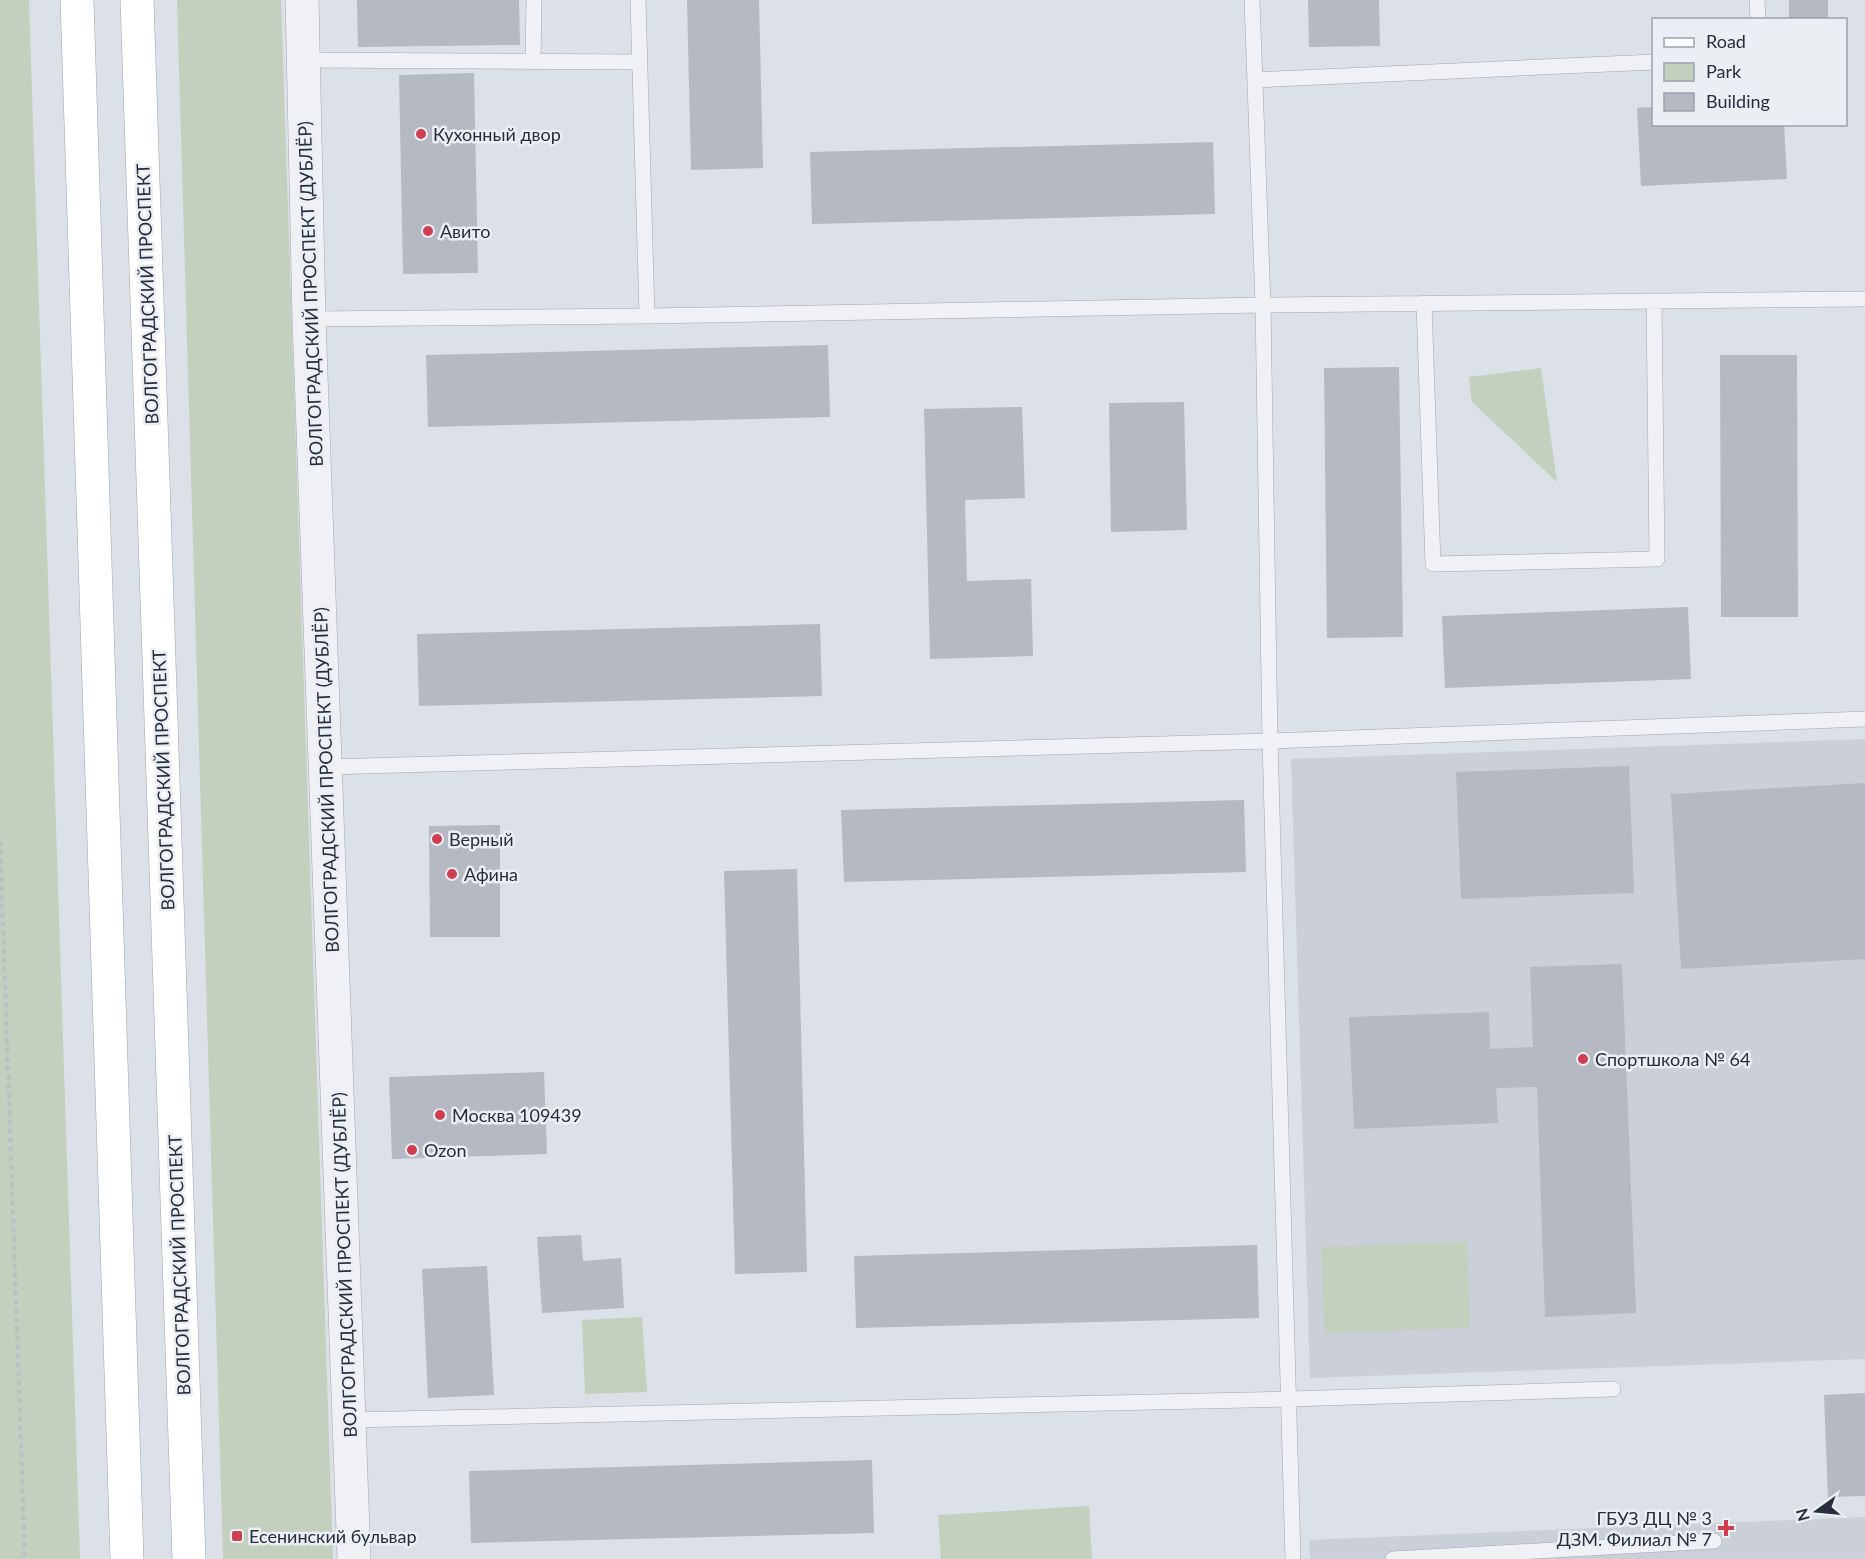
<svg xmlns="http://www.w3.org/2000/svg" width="1865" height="1559" font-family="Lato,sans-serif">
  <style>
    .built { fill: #cacfd8 }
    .green { fill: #c2d0bd }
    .building { fill: #b4b9c3 }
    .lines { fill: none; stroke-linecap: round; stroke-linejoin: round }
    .service-casing { stroke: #a2a7b1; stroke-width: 16 }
    .tertiary-casing { stroke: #a2a7b1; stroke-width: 34 }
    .primary-casing { stroke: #9ca4b2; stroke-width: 34 }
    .path { stroke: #bbbec5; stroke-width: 4; stroke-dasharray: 4.5 4.5; stroke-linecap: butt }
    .service { stroke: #eff1f5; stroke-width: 15 }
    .tertiary { stroke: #eff1f5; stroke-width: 33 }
    .primary { stroke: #fff; stroke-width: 33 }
    .poi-dot { fill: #ce3f52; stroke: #ebeff4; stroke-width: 2 }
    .labels { text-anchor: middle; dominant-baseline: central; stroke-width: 5; stroke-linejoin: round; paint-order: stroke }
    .poi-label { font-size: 18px; fill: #262e3d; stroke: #ebeff4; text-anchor: start }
    .street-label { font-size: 18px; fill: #262e3d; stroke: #ebeff4 }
  </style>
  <rect width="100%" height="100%" fill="#dce0e7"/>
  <path class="built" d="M1865,739V1359L1310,1378L1291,759Z
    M1865,1517V1559H1310L1309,1540Z"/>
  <path class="green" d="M0,0H29L80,1559H0Z
    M177,0H281L333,1559H223Z
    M1541,368L1557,482L1472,402L1469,377Z
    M1467,1242L1470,1328L1325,1333L1321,1247Z
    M642,1317L647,1392L585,1394L582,1320Z
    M1089,1506L1092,1559H941L938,1515Z"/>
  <path class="building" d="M357,0H519L520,45L358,47Z
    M687,0H759L763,168L691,170Z
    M1308,0H1379L1380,46L1309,47Z
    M1789,0H1828V20H1789Z
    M474,73L478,273L403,274L399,75Z
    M1654,107V124H1784L1787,179L1641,186L1637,108Z
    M1213,142L1215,214L812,224L810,152Z
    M828,345L830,417L428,427L426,355Z
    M1720,355H1797L1798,617H1721Z
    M1399,367L1403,637L1327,638L1324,368Z
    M1184,402L1187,530L1111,532L1109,403Z
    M1022,407L1025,498L965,500L967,581L1031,579L1033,656L930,659L924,409Z
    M1688,607L1691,679L1445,688L1442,616Z
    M820,624L822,696L419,706L417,634Z
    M1629,766L1634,893L1461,899L1456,772Z
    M1865,783V959L1681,969L1671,794Z
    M1244,800L1246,872L844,882L841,810Z
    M500,825V937H430L429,826Z
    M797,869L807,1272L735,1274L724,871Z
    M1622,964L1636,1313L1545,1317L1537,1087L1496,1088L1498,1123L1354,1129L1349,1017L1489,1012L1490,1049L1533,1047L1530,967Z
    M544,1072L547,1154L392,1159L389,1077Z
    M581,1235L583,1261L621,1258L624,1308L542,1313L537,1237Z
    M1257,1245L1259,1318L856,1328L854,1256Z
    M487,1266L494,1395L428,1398L422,1269Z
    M1865,1393V1496L1828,1497L1824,1395Z
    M872,1460L874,1533L471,1543L469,1471Z"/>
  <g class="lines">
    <defs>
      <path id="service" d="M638,0L647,316
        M1252,0L1263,305L1270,741L1293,1559
        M1757,0L1758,20
        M304,60L640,62
        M533,61L534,0
        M1255,80L1654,62
        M1424,303L1433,564L1657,559L1654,301
        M309,319L647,316L1263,305L1865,299
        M326,767L1270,741L1865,719
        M349,1420L1289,1399L1613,1389
        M1393,1559L1714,1541"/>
      <path id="tertiary" d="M302,0L309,319L354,1559"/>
      <path id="primary" d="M77,0L127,1559
        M137,0L189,1559"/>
    </defs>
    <use href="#service" class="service-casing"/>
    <use href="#tertiary" class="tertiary-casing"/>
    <use href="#primary" class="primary-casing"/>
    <path class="path" d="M0,841L25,1559"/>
    <use href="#service" class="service"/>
    <use href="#tertiary" class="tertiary"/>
    <use href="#primary" class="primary"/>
  </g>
  <g class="poi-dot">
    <circle cx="421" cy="134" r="6"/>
    <circle cx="428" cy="231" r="6"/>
    <circle cx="437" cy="839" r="6"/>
    <circle cx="452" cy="874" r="6"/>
    <circle cx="1583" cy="1059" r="6"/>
    <circle cx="440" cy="1115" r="6"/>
    <circle cx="412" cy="1150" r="6"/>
    <path d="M1723 1519h6v6h6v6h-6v6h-6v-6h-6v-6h6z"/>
    <rect x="231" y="1530" width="12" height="12" rx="3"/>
  </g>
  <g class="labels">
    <g class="poi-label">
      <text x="433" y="134">Кухонный двор</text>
      <text x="440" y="231">Авито</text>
      <text x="449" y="839">Верный</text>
      <text x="464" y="874">Афина</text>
      <text x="1595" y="1059">Спортшкола № 64</text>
      <text x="452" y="1115">Москва 109439</text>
      <text x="424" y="1150">Ozon</text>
      <text x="1712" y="1518" text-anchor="end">ГБУЗ ДЦ № 3<tspan x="1712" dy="21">ДЗМ. Филиал № 7</tspan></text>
      <text x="249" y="1536">Есенинский бульвар</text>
    </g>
    <g class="street-label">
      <text transform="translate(147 294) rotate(-92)">ВОЛГОГРАДСКИЙ ПРОСПЕКТ</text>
      <text transform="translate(310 294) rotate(-92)">ВОЛГОГРАДСКИЙ ПРОСПЕКТ (ДУБЛЁР)</text>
      <text transform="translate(163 780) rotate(-92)">ВОЛГОГРАДСКИЙ ПРОСПЕКТ</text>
      <text transform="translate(326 780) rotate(-92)">ВОЛГОГРАДСКИЙ ПРОСПЕКТ (ДУБЛЁР)</text>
      <text transform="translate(179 1265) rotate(-92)">ВОЛГОГРАДСКИЙ ПРОСПЕКТ</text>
      <text transform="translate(344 1265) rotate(-92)">ВОЛГОГРАДСКИЙ ПРОСПЕКТ (ДУБЛЁР)</text>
    </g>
  </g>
  <rect x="1652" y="18" width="195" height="108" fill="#ebeff4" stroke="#9ca2ab" stroke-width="1.5"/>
  <rect x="1664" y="38" width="30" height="9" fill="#ffffff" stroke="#9ca2ab" stroke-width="1.5"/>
  <text x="1706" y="48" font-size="18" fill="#262e3d">Road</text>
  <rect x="1664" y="63" width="30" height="18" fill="#c2d0bd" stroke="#9ca2ab" stroke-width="1.5"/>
  <text x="1706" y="78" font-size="18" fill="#262e3d">Park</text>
  <rect x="1664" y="93" width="30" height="18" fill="#b4b9c3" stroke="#9ca2ab" stroke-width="1.5"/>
  <text x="1706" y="108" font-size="18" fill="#262e3d">Building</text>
  <g transform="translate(1817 1511) rotate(255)" stroke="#ebeff4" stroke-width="4.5" paint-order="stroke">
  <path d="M0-4.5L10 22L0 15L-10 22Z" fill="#262e3d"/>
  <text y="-9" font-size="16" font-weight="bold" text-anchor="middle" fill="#262e3d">N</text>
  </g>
</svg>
